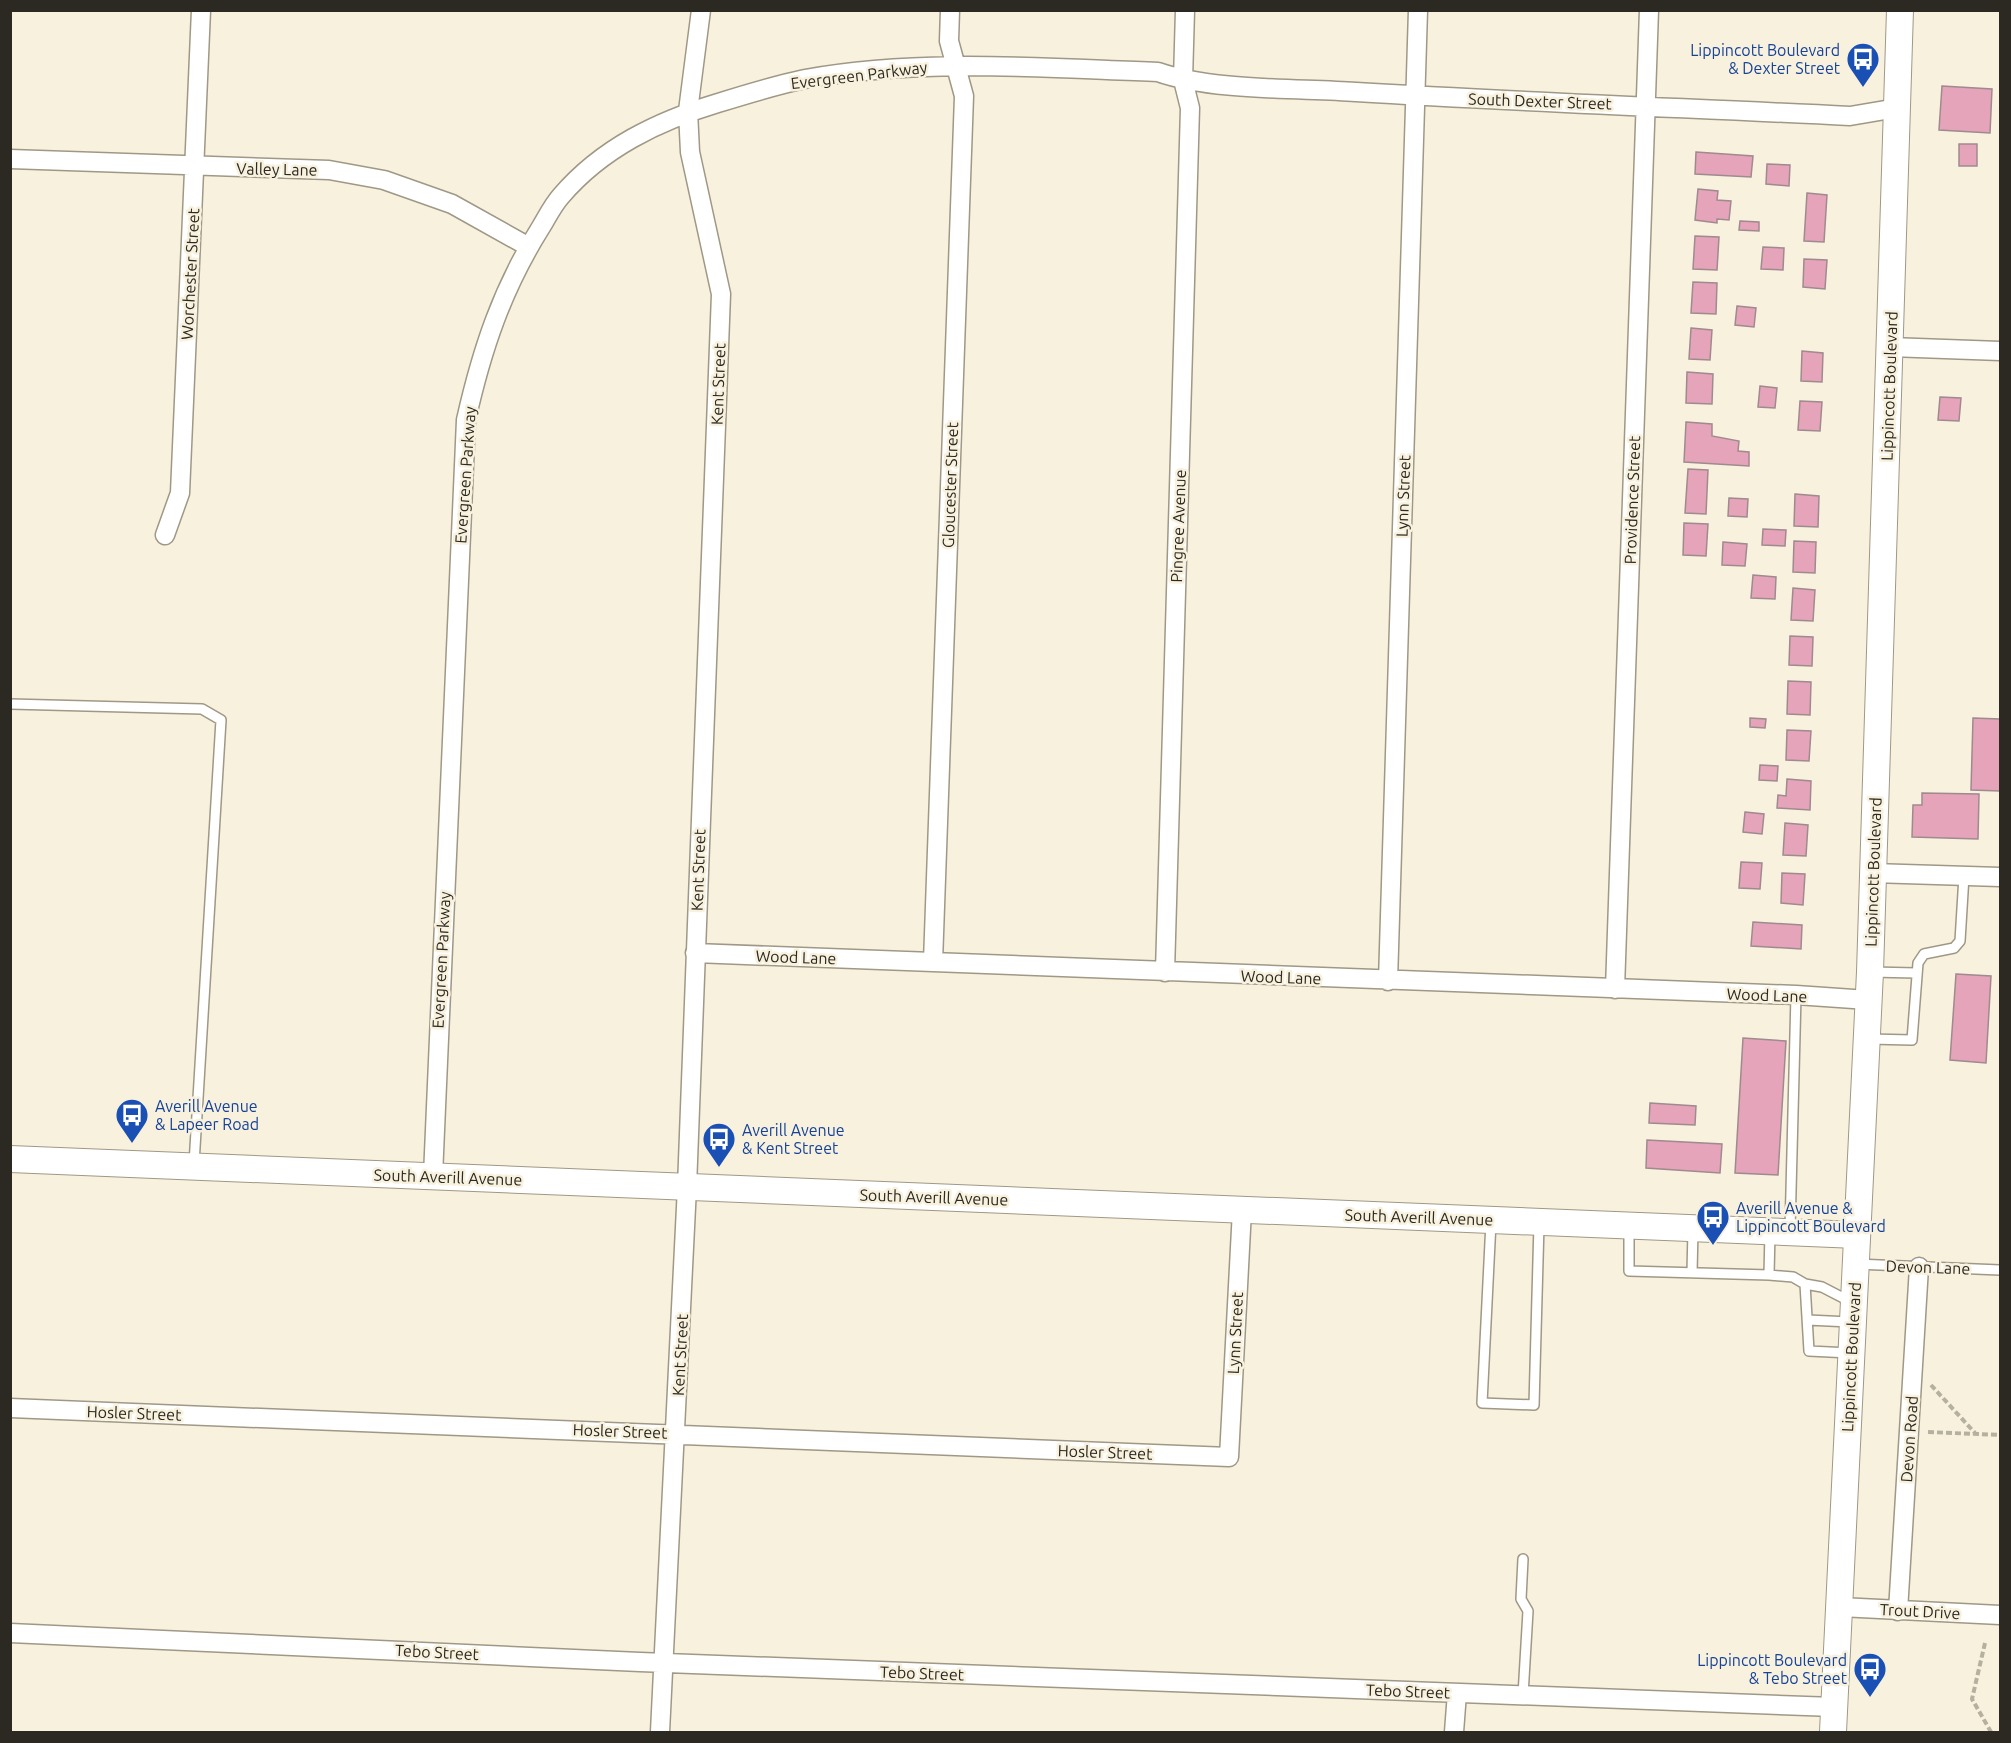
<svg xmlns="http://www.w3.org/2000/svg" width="2011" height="1743" font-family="Ubuntu,sans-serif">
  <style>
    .building { fill: #e5a4b9; stroke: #9f8a90; stroke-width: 1.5 }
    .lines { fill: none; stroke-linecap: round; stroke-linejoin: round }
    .lane-casing { stroke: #9f9886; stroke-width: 12 }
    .street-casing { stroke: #9f9886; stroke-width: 21 }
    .secondary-casing { stroke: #9f9886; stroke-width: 28 }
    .path { stroke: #b5b0a0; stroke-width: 4; stroke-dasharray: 6 3; stroke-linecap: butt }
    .lane { stroke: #fff; stroke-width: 9 }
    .street { stroke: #fff; stroke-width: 18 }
    .secondary { stroke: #fff; stroke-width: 26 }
    .labels { text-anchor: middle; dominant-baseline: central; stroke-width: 5; stroke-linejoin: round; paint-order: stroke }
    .transit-label { font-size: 16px; fill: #164399; stroke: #f8f1dd; text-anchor: start }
    .street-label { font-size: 16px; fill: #2b2922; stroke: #f8f1dd }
  </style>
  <rect width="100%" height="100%" fill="#f8f1dd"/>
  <path class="building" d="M1942,86L1992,89L1990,133L1939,130Z
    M1959,144H1977V166H1959Z
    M1696,152L1753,156L1751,177L1695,174Z
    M1767,164L1790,165L1789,186L1766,184Z
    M1698,189L1718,191L1717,200L1731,201L1729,220L1717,219V223L1695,220Z
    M1807,193L1827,195L1824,242L1804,241Z
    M1740,221L1759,222V231L1739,230Z
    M1695,236L1719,237L1717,270L1693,269Z
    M1763,247L1784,248L1783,270L1761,269Z
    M1804,259L1827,260L1825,289L1803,287Z
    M1693,282L1717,283L1716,314L1691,313Z
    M1737,306L1756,308L1754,327L1735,325Z
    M1691,328L1712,330L1710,360L1689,359Z
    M1802,351L1823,353L1822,382L1801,381Z
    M1687,372L1713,374L1712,404L1686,403Z
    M1760,386L1777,388L1775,408L1758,407Z
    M1940,397L1961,398L1959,421L1938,420Z
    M1800,401L1822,402L1820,431L1798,430Z
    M1686,422L1712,424V436L1739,441L1738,451L1749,452V466L1684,462Z
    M1688,469L1708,470L1706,514L1685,513Z
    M1795,494L1819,496L1818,527L1794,526Z
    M1729,498L1748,499L1747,517L1728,516Z
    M1684,523L1708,524L1706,556L1683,555Z
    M1763,529L1786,530L1785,546L1762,545Z
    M1794,541L1816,542L1815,573L1793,572Z
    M1723,542L1747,544L1745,566L1722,565Z
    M1753,575L1776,577L1775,599L1751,598Z
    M1793,588L1815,590L1813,621L1791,620Z
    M1790,636L1813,637L1812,666L1789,665Z
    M1788,681L1811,682L1810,715L1787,714Z
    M1750,718L1766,719L1765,728L1750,727Z
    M1973,718L2000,719V791L1971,790Z
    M1787,730L1811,731L1809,761L1786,760Z
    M1760,765L1778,766L1777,781L1759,780Z
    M1787,779L1811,781L1810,810L1777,808L1778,795L1786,796Z
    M1922,793L1979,794L1978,839L1912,837L1913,805H1922Z
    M1745,812L1764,814L1762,834L1743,832Z
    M1785,823L1808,825L1806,856L1783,855Z
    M1741,862L1762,863L1760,889L1739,888Z
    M1782,873L1805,874L1803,905L1781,903Z
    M1753,922L1802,925L1801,949L1751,946Z
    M1956,974L1991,976L1986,1063L1950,1060Z
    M1743,1038L1786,1041L1778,1175L1735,1173Z
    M1650,1103L1696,1106L1695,1125L1649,1123Z
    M1647,1140L1722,1144L1720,1173L1646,1168Z"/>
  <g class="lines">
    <defs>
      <path id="lane" d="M10,704L202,709L221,720L194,1164
        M1871,972L1916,973
        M1869,1039L1912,1040L1918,963L1924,954L1954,948L1960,941L1964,876
        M1491,1222L1482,1403L1534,1405L1539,1224
        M1629,1228V1271L1769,1275L1770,1232
        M1790,1230L1796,995
        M1856,1264L2000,1270
        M1692,1273L1693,1230
        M1769,1275L1793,1277L1805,1284L1809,1351L1850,1353
        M1805,1284L1822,1287L1853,1303
        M1808,1320L1850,1322
        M1523,1695L1528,1611L1521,1599L1523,1559"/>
      <path id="street" d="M10,159L329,170L384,180L452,204L529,247
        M1890,347L2000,351
        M165,535L180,493L201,10
        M1872,873L2000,877
        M695,953L1796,995L1868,1000
        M933,962L964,96L949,41L950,10
        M1165,972L1190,108L1183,80L1185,10
        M1388,981L1418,10
        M1615,989L1649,10
        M433,1176L466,420C482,349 502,289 541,227C547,217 553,205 561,196C602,148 658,121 718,103C747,94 776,85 805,79C921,58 1042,68 1158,72C1212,91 1297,88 1356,92C1521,102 1686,108 1850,116L1897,108
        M10,1408L1229,1457L1242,1210
        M1840,1607L2000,1615
        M1898,1611L1919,1267
        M10,1633L640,1662L1834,1707
        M660,1732L687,1187L721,294L690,152L688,111L701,10
        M1454,1732L1457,1693"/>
      <path id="secondary" d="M10,1159L1857,1235
        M1833,1732L1870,972L1900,10"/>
    </defs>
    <use href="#lane" class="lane-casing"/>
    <use href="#street" class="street-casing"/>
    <use href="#secondary" class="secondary-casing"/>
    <path class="path" d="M1931,1385L1975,1433
      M1928,1432L2000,1435
      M1985,1643L1972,1699L1991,1732"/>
    <use href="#lane" class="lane"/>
    <use href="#street" class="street"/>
    <use href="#secondary" class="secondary"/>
  </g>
  <defs>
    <symbol id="bus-pin" viewBox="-11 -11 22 30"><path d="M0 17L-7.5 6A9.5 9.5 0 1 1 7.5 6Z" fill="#1a4fb4" stroke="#f8f1dd"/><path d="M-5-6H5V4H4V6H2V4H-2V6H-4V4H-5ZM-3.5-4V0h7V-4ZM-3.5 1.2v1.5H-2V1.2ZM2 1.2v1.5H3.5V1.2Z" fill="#fff"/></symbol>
  </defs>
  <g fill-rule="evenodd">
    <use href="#bus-pin" x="1844" y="40" width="38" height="52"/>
    <use href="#bus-pin" x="113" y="1096" width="38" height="52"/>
    <use href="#bus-pin" x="700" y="1120" width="38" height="52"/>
    <use href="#bus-pin" x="1694" y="1198" width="38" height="52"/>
    <use href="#bus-pin" x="1851" y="1650" width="38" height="52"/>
  </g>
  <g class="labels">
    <g class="transit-label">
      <text x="1840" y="50" text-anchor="end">Lippincott Boulevard<tspan x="1840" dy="18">&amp; Dexter Street</tspan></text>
      <text x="155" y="1106">Averill Avenue<tspan x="155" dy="18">&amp; Lapeer Road</tspan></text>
      <text x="742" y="1130">Averill Avenue<tspan x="742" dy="18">&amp; Kent Street</tspan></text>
      <text x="1736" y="1208">Averill Avenue &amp;<tspan x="1736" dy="18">Lippincott Boulevard</tspan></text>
      <text x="1847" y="1660" text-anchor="end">Lippincott Boulevard<tspan x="1847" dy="18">&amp; Tebo Street</tspan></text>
    </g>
    <g class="street-label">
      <text transform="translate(859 75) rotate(-7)">Evergreen Parkway</text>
      <text transform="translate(1540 101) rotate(2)">South Dexter Street</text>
      <text transform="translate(277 169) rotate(1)">Valley Lane</text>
      <text transform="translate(190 274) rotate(-87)">Worchester Street</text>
      <text transform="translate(718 384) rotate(-88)">Kent Street</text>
      <text transform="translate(1889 386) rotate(-88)">Lippincott Boulevard</text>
      <text transform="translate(465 475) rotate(-86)">Evergreen Parkway</text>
      <text transform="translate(950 485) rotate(-88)">Gloucester Street</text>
      <text transform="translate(1403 496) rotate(-88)">Lynn Street</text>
      <text transform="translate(1632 500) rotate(-88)">Providence Street</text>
      <text transform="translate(1178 526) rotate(-88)">Pingree Avenue</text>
      <text transform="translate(698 870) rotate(-88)">Kent Street</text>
      <text transform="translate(1873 872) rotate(-88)">Lippincott Boulevard</text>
      <text transform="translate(796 957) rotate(2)">Wood Lane</text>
      <text transform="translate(441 960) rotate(-87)">Evergreen Parkway</text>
      <text transform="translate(1281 977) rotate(2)">Wood Lane</text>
      <text transform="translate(1767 995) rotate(2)">Wood Lane</text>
      <text transform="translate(448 1177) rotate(2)">South Averill Avenue</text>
      <text transform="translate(934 1197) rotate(2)">South Averill Avenue</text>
      <text transform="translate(1419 1217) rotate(2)">South Averill Avenue</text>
      <text transform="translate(1928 1267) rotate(2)">Devon Lane</text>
      <text transform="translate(1235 1333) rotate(-87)">Lynn Street</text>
      <text transform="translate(680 1355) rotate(-87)">Kent Street</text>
      <text transform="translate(1851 1357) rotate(-87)">Lippincott Boulevard</text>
      <text transform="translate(134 1413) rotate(2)">Hosler Street</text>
      <text transform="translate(620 1431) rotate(2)">Hosler Street</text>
      <text transform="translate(1909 1439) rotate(-86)">Devon Road</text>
      <text transform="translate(1105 1452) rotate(2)">Hosler Street</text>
      <text transform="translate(1920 1611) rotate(3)">Trout Drive</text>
      <text transform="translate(437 1652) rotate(3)">Tebo Street</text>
      <text transform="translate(922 1673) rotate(2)">Tebo Street</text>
      <text transform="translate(1408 1691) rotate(2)">Tebo Street</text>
    </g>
  </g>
  <rect width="2011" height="1743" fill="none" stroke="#2b2922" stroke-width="24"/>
</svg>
